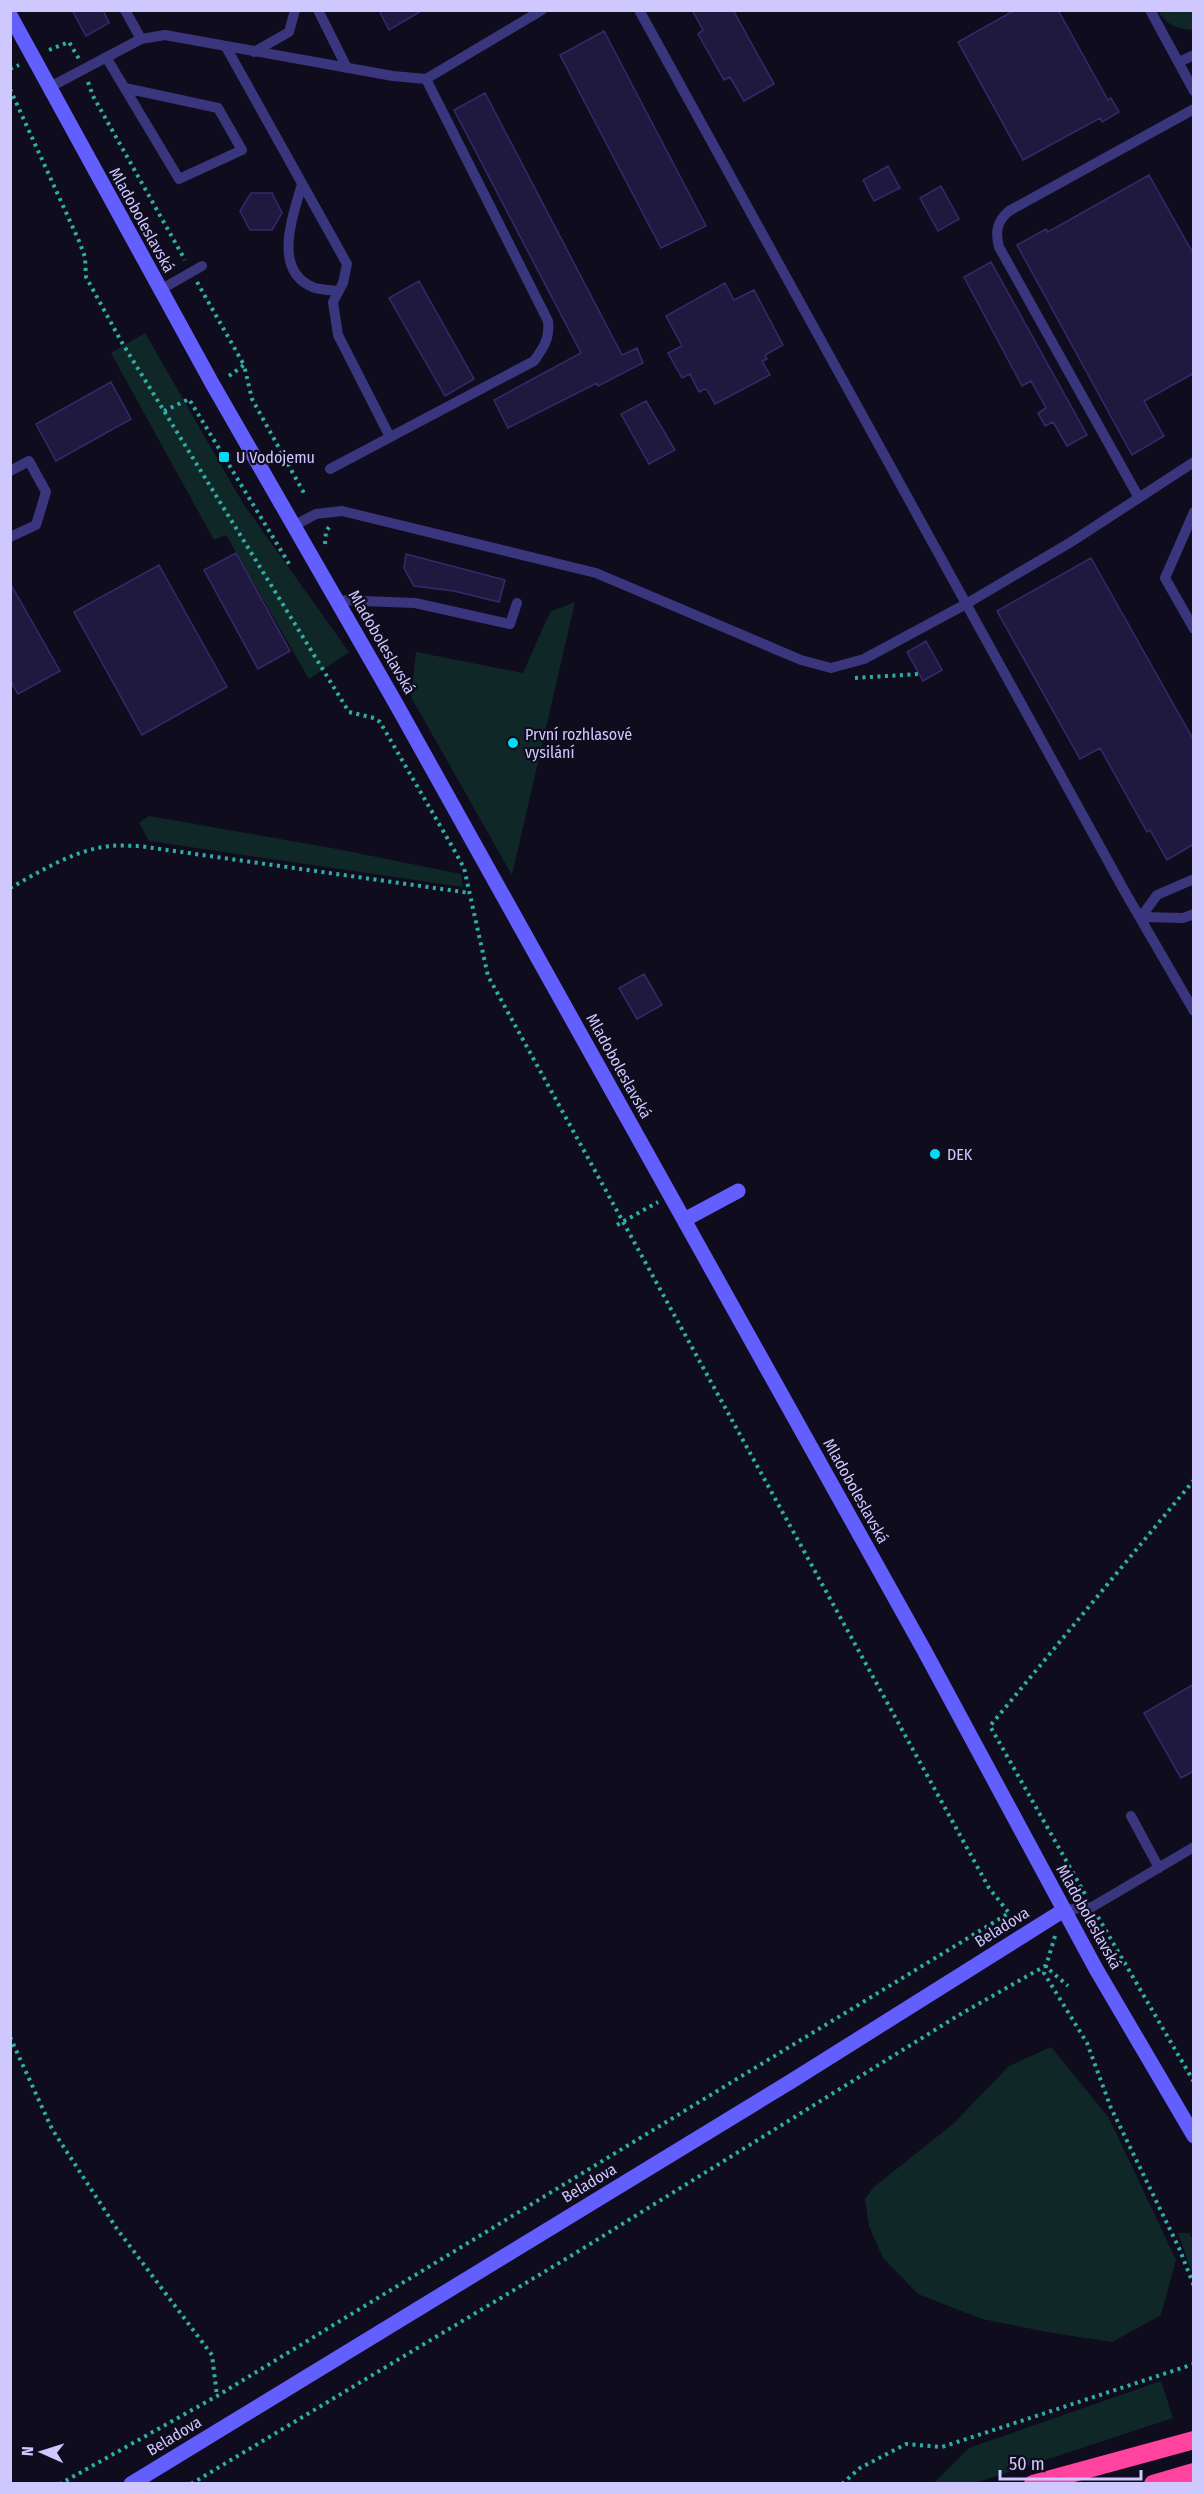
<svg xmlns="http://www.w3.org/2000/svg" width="1204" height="2494" font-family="'Fira Sans Condensed',sans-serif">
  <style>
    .green { fill: #0f2827 }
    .building { fill: #1f183f; stroke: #362a6b; stroke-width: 1.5 }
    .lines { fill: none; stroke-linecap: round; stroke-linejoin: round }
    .path { stroke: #2dafa6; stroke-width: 4; stroke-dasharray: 3 4.5; stroke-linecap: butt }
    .lane { stroke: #39367d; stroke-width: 10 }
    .secondary { stroke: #635fff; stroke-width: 15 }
    .highway { stroke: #ff439e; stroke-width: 18 }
    .poi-dot { fill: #00dcf3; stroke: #0f0c1e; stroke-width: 2 }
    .labels { text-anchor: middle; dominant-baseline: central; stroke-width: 4.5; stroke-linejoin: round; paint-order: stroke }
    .street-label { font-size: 16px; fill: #cec8ff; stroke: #0f0c1e }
    .poi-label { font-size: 16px; fill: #cec8ff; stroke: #0f0c1e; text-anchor: start }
  </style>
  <rect width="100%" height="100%" fill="#0f0c1e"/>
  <path class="green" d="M1158,11H1193V30C1178,29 1166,25 1158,11Z
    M145,333L244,505L349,652L309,679L226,535L214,540L111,353Z
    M575,602L512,875L411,697L416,652L523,673L550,612Z
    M149,816L337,849L461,874L463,887L149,841L139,823Z
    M1051,2047L1109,2118L1176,2260L1161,2315L1112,2342L1053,2333L982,2319L918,2294L883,2258L869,2226L865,2199L874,2187L953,2124L1009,2066Z
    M1178,2233H1189L1193,2240V2275Z
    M1161,2381L1173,2418L975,2483H934L969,2448Z"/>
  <path class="building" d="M72,10H103L109,23L86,36Z
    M379,10H423L389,30Z
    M692,10H733L774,84L744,101L730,77L724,80L698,34L703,30Z
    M1015,10H1058L1108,100L1111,98L1119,112L1102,122L1100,118L1023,160L958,42Z
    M604,31L706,226L661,248L560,55Z
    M485,93L622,355L637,348L643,363L598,386L597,383L508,428L494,400L581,353L454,110Z
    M888,166L900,188L874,201L863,180Z
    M1149,175L1194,255V373L1144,401L1164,436L1132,455L1017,245L1046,229L1048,232Z
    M941,186L959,219L938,231L920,198Z
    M251,193H272L282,213L272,230H250L240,211Z
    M991,262L1087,435L1067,446L1053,422L1045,426L1038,413L1046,408L1031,381L1022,386L964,277Z
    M419,281L474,379L445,396L389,298Z
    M725,283L734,300L754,290L783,345L765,355L767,359L762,361L770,375L715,404L707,390L705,389L699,392L690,374L682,378L668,353L682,346L666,316Z
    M111,382L131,419L56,461L36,424Z
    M646,401L675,450L649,464L621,414Z
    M236,553L290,651L258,669L204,570Z
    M406,554L505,580L499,602L454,591L414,586L404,568Z
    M1091,558L1194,741V844L1167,860L1150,830L1147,832L1100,748L1080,759L997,611Z
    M159,565L227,687L142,735L74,612Z
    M10,583L60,671L18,694L10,680Z
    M926,641L942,670L923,681L907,652Z
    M644,974L662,1005L637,1019L619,988Z
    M1194,1684V1771L1181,1778L1144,1713Z"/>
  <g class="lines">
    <path class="path" d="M49,50L69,42L79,59
      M10,69L19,65
      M88,82L93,96L185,260
      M10,89L79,241L85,257L86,277L121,341L349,712L374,718L380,722L453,848L464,868L488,976L989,1888L1009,1913L217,2396L60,2484
      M197,282L244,365
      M229,376L244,365L252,399L305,495
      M164,411L189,399L291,567
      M325,544L326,531L330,526
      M855,678L919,674
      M10,888C41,871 74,850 110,846C119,845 129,846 139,846L470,893
      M617,1225L658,1202
      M1085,1894L990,1726L1194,1480
      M1098,1917L1194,2082
      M1055,1936L1044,1973L1087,2043L1111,2108L1179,2248L1194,2286
      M10,2037L52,2129L117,2229L212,2355L217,2396
      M191,2484L574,2254L959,2015L1045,1966L1068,1986
      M842,2484L860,2468L906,2444L942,2447L1194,2364"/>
    <path class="lane" d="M125,10L141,39
      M318,10L347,68
      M639,10L1125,892L1194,1011
      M1150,10L1194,91
      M226,47L347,264L343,283L333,302L338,335L390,437
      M254,52L289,32L295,10
      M106,57L179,179L242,150L218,108L125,88
      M1179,62L1194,55
      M50,87L141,39L165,35L393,76L426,79L542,10
      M302,184C293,216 271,272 315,288C322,290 331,290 339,291
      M160,290L202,266
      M330,469L534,361C544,347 550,338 548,321L426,79
      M10,471L29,461L46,492L36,525L10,537
      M1139,498L999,247C995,232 997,221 1009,211L1194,109
      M1194,512L1165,578L1194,629
      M293,526L316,514L342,511L596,573L801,660L831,668L864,659L966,604L1071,542L1194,462
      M337,600L415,603L510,624L517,603
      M1141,917L1157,895L1194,879
      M1141,917L1183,918L1194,914
      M1131,1816L1159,1868
      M1064,1910L1092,1907L1194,1847"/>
    <path class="secondary" d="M10,15L213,385L395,702L924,1650L1096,1969L1194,2136
      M684,1220L738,1191
      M131,2484L790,2082L1064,1910"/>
    <path class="highway" d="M1033,2484L1194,2440
      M1153,2484L1194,2472"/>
  </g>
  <g class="poi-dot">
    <rect x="218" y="451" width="12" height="12" rx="3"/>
    <circle cx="513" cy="743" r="6"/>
    <circle cx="935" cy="1154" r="6"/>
  </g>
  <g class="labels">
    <g class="street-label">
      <text transform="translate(142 220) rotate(61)">Mladoboleslavská</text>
      <text transform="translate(382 642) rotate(60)">Mladoboleslavská</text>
      <text transform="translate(619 1066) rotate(61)">Mladoboleslavská</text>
      <text transform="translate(856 1491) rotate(61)">Mladoboleslavská</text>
      <text transform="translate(1089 1917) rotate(61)">Mladoboleslavská</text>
      <text transform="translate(1002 1927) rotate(-32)">Beladova</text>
      <text transform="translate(589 2183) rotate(-31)">Beladova</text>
      <text transform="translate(174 2436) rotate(-31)">Beladova</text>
    </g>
    <g class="poi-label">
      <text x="236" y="457">U Vodojemu</text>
      <text x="525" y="734">První rozhlasové<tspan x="525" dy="18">vysilání</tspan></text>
      <text x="947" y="1154">DEK</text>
    </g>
  </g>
  <rect width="1204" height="2494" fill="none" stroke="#cec8ff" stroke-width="24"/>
  <g transform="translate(42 2452) rotate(273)" stroke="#0f0c1e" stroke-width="4.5" paint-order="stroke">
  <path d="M0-4.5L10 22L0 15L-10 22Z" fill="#cec8ff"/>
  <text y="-9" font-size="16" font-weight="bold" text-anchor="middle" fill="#cec8ff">N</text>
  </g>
  <path d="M1000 2470v9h141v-9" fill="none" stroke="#cec8ff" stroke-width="3"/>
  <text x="1009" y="2470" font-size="18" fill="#cec8ff" stroke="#0f0c1e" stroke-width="4.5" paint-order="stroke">50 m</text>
</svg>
